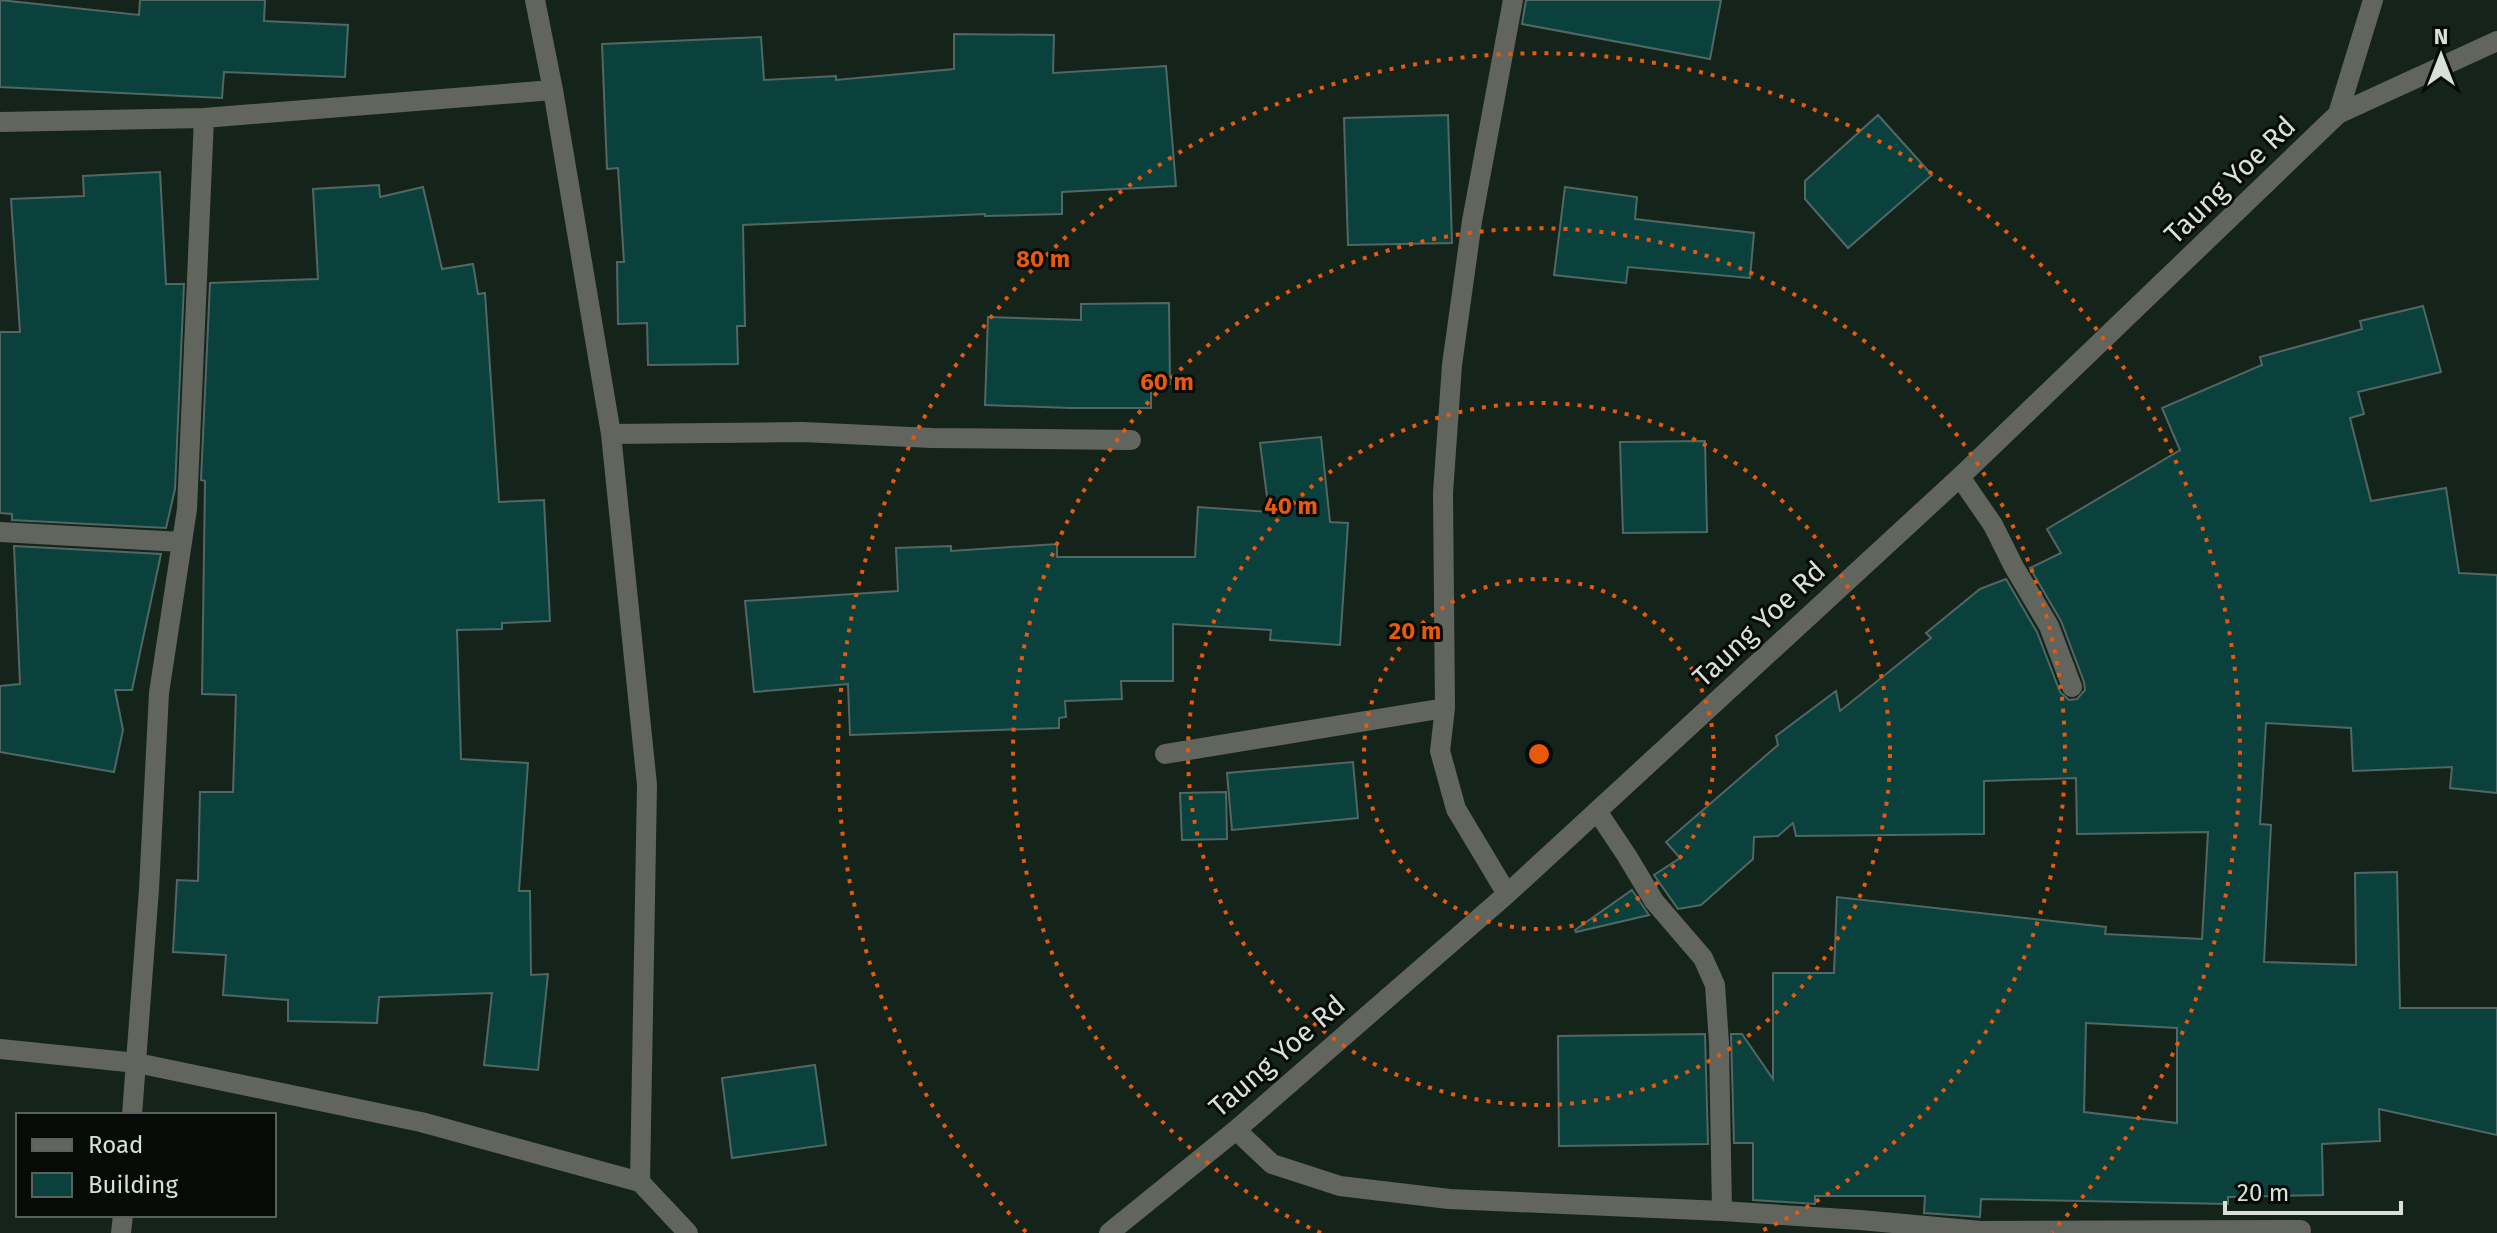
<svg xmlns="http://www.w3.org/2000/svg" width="2497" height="1233" font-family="'Fira Sans',sans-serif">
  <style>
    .building { fill: #0b413c; stroke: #516764; stroke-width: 2; fill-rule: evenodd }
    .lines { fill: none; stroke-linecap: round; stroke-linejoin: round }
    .minor { stroke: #62655e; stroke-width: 20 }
    .ring { fill: none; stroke: #e8590c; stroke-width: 4; stroke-dasharray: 4 8 }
    .labels { text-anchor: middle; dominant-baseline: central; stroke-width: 6; stroke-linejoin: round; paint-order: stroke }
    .street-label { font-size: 28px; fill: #d7e1da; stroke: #060b08 }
    .centre { fill: #e8590c; stroke: #060b08; stroke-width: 4 }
    .ring-label { font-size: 24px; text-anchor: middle; font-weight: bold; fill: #e8590c; stroke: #060b08; stroke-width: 6; stroke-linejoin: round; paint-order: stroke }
  </style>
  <rect width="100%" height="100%" fill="#15241b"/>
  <path class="building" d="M0,0L139,15L140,0H265L264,21L348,25L345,77L224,72L222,98L0,87Z
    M1526,0H1721L1710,59L1522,24Z
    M954,34L1054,35L1053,73L1166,66L1176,186L1062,192V214L985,216V214L743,225L745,326H737L738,364L648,365L647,323L618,324L617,262H624L618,168L607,169L602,44L761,37L764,80L836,76V80L954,69Z
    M1448,115L1452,243L1348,245L1344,118Z
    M1878,115L1932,175L1848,248L1805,199V181Z
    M160,172L166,284H184L175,489L166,528L12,520V514L0,513V332H20L11,199L84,196L83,176Z
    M379,185L380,197L423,187L442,269L473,264L478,294L485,293L499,502L544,500L550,621L502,623V629L457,630L461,759L528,763L519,891H530L531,975L548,974L538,1070L484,1065L492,993L379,997L377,1023L288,1021V1000L223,995L226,955L173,952L177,880L198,881L200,792H233L236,695L202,694L205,481L201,480L210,283L318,279L313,189Z
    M1565,187L1637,197L1635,219L1754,233L1750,278L1628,267L1626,283L1554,275Z
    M1169,303L1170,384H1151V408H1070L985,405L988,317L1081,320V304Z
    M2423,306L2441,372L2358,392L2364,414L2350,418L2371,501L2446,488L2459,573L2497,575V793L2450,788L2452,767L2353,771L2351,728L2266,723L2260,824L2271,825L2264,962L2356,965L2355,873L2397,872L2400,1008H2497V1135L2379,1109L2380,1141L2322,1144L2323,1195L2228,1197V1204L1981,1199L1980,1217L1924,1213L1925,1196H1815V1204L1753,1200V1143H1734L1731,1034H1742L1773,1079V973H1834L1837,897L2106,927L2105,934L2202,939L2208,832L2077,834L2076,778L1984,781V834L1796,836L1793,823L1778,836L1754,837L1753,859L1701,905L1678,909L1654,875L1680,858L1666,842L1778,745L1776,736L1836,691L1840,711L1931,638L1926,633L1980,589L2006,579L2037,632L2060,692L2069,700L2077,699L2085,690L2084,682L2061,621L2030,568L2061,553L2047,529L2180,450L2162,408L2262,365L2260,357L2362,329L2360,321ZM2086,1023L2177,1028V1123L2084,1112Z
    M1321,437L1330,522L1348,523L1340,645L1270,640L1271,630L1173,624V681H1121L1122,699L1065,701L1066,717L1059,718V728L850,735L848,684L754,692L745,601L898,591L896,548L951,546V551L1057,544V557H1195L1198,507L1269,512L1260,443Z
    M1705,441L1707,532L1623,533L1620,442Z
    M14,546L161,554L132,690H115L123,730L114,772L0,752V686L20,684Z
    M1353,762L1358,818L1232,830L1227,773Z
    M1226,792L1227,839L1182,840L1180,793Z
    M1632,890L1649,915L1576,932L1575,930Z
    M1705,1034L1708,1144L1559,1146L1558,1036Z
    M815,1065L826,1145L732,1158L722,1078Z"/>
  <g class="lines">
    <path class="minor" d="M535,0L553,90L611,434L647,785L640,1182
      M2338,114L2497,41
      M0,122L204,118L553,90
      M611,434L803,432L932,438L1131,440
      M1960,477L1993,525L2014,567L2049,626L2072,687
      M0,532L182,542
      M1165,754L1445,708
      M1597,811L1627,856L1654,901L1703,958L1715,985L1719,1043L1722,1211
      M1507,894L1456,809L1440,751L1445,708L1443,493L1452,365L1472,221L1513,0
      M0,1049L137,1063L421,1122L640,1182L688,1233
      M132,1115L149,889L159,693L187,509L204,118
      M1236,1130L1272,1164L1340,1186L1449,1199L1722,1211L1860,1220L1981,1231L2301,1230
      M121,1233L123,1215
      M1109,1233L1236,1130L1507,894L1960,477L2338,114L2373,0"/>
  </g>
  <g class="ring">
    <circle cx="1539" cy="754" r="175"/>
    <circle cx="1539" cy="754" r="351"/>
    <path d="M1321 1233A526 526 0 1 1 1757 1233"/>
    <path d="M1026 1232A701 701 0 1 1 2052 1232"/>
  </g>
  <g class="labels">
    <g class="street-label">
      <text transform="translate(2230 180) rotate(-44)">Taung Yoe Rd</text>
      <text transform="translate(1759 624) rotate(-43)">Taung Yoe Rd</text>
      <text transform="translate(1277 1056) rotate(-41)">Taung Yoe Rd</text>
    </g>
  </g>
  <circle cx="1539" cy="754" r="12" class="centre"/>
  <g class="ring-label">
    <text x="1043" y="267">80 m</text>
    <text x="1167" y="390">60 m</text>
    <text x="1291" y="514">40 m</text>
    <text x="1415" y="639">20 m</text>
  </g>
  <rect x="16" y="1113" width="260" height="104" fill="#060b08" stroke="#5a615c" stroke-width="2"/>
  <rect x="32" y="1139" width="40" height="12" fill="#62655e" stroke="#5a615c" stroke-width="2"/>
  <text x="88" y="1153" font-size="24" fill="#d7e1da">Road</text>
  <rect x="32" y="1173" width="40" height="24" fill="#0b413c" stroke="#5a615c" stroke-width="2"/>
  <text x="88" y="1193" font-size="24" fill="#d7e1da">Building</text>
  <g transform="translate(2441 56)" stroke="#060b08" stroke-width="6" paint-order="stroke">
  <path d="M0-6L14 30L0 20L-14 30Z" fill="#d7e1da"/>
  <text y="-12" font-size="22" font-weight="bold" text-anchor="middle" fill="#d7e1da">N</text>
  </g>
  <path d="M2225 1201v12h176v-12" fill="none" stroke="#d7e1da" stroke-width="4"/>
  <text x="2237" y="1201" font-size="24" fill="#d7e1da" stroke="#060b08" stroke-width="6" paint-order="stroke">20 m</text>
</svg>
